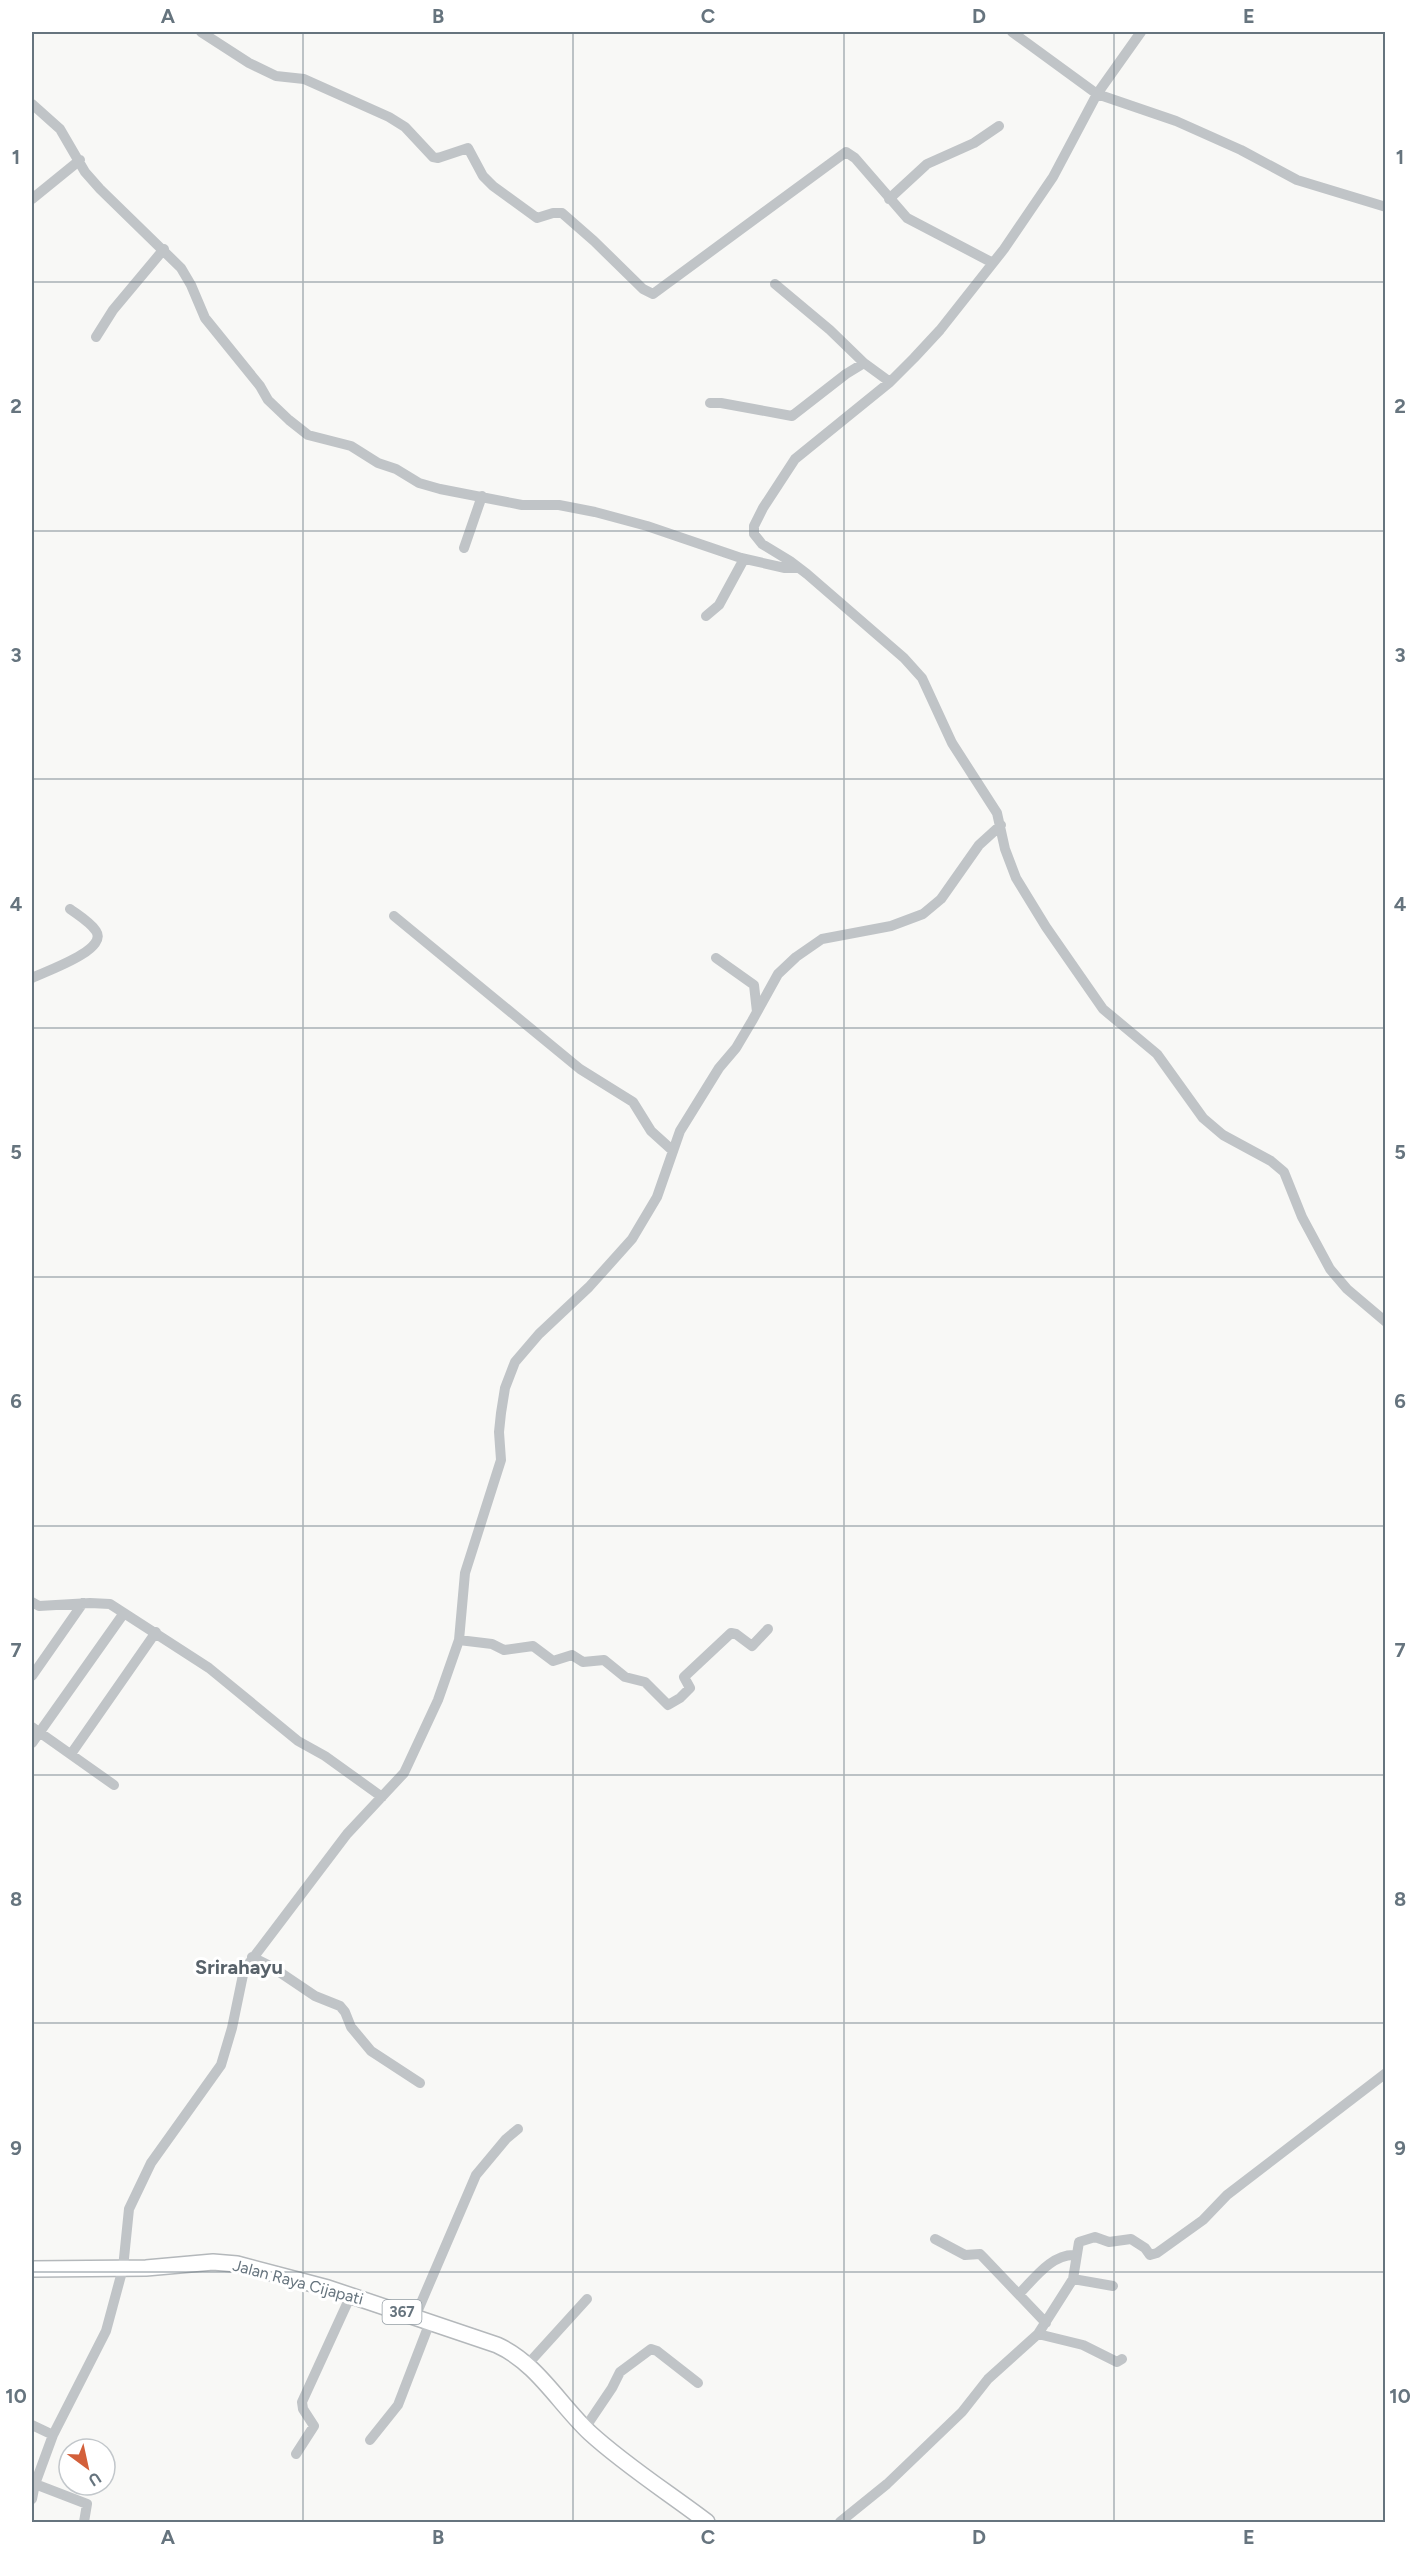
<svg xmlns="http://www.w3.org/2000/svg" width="1417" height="2554" font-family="Figtree,sans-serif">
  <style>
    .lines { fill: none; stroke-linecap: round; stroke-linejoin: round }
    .primary-casing { stroke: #b4b8bb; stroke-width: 18 }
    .street { stroke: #c0c4c7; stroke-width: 10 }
    .primary { stroke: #fff; stroke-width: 15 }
    .grid { fill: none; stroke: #66747e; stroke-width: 1.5; stroke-opacity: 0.55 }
    .labels { text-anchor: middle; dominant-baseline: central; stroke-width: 6; stroke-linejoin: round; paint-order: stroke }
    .shield { fill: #fff; stroke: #949ea5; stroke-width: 1.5 }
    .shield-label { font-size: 15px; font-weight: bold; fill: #66747e }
    .street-label { font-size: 16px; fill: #66747e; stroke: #fff }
    .quarter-label { font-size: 20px; font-weight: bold; fill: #58626a; stroke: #fff }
    .neatline { fill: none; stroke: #66747e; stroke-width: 2 }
    .grid-label { font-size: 20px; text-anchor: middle; font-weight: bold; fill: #66747e }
  </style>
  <rect width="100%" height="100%" fill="#f8f8f6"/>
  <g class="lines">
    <defs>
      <path id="primary" d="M32,2269L146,2268L213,2262L237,2264L328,2288L497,2345C537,2363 559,2404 590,2433C626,2466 669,2493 707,2522"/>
    </defs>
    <use href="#primary" class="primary-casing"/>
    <path class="street" d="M201,32L249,63L276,76L304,79L389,117L405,127L433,157L438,158L468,148L483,176L493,186L537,218L553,213H562L594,241L643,289L653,294L846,152L855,158L907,218L993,263
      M1012,32L1097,94L1176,121L1241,150L1297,180L1386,207
      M1141,32L1097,94L1053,177L1004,249L940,330L914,358L890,382L795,459L763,508L754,526V534L762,544L790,561L807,574L904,658L922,678L952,743L997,813L1005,849L1016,878L1046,927L1103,1009L1157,1054L1203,1118L1223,1135L1271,1161L1284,1172L1302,1217L1330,1269L1347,1289L1386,1322
      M32,104L60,129L85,172L100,189L181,268L191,285L205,318L260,386L268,400L289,420L308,435L351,446L378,463L396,469L419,483L440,489L522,505H559L595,512L647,526L741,558L785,568H798
      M32,199L80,160
      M889,199L927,164L974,143L999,126
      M775,284L830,330L864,363L890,382
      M96,337L113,310L164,249
      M710,403H721L792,416L846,374L864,363
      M464,548L482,496
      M706,616L719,605L744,559
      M394,916L580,1069L633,1102L651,1131L672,1150
      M716,958L754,985L757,1012
      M32,978C44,972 109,950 96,931C90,922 78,915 70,909
      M32,1602L39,1606L90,1603L110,1604L209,1668L298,1741L325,1756L382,1797
      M459,1640L492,1644L504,1650L533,1646L553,1661L572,1655L583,1662L604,1660L625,1677L645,1682L668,1705L680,1698L690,1688L684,1677L731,1633L736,1634L752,1646L768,1629
      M32,1676L83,1603
      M32,1727L114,1785
      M32,1743L124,1613
      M71,1754L156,1632
      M252,1957L272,1967L315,1996L340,2006L345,2012L351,2027L371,2051L420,2083
      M935,2239L965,2255L980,2254L983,2257L1046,2323
      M1073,2279L1113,2286
      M1019,2294C1034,2279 1052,2253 1076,2255
      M415,2317L476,2175L506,2139L518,2129
      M1038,2334L1083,2345L1117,2362L1122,2359
      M527,2365L587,2299
      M32,2425L53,2435
      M585,2428L612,2388L620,2372L651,2349L657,2351L698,2383
      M370,2440L398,2405L430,2322
      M296,2454L314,2426L303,2409L302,2402L351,2295
      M32,2499L35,2484
      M84,2522L87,2504L35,2484L53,2435L106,2331L123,2268L129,2209L151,2163L221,2065L232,2028L244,1970L347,1834L404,1773L438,1700L459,1640L465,1573L501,1460L499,1432L501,1413L505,1388L515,1362L539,1334L589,1287L632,1239L657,1197L680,1131L719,1068L736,1048L752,1021L778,974L796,957L822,939L891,926L923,914L941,899L979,845L1001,825
      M840,2522L887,2484L962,2412L988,2379L1038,2334L1073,2279L1079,2242L1095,2237L1109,2242L1131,2239L1145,2248L1150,2255L1157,2253L1203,2220L1227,2195L1386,2073"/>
    <use href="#primary" class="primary"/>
  </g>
  <path class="grid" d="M303,32V2522M573,32V2522M844,32V2522M1114,32V2522M32,282H1386M32,531H1386M32,779H1386M32,1028H1386M32,1277H1386M32,1526H1386M32,1775H1386M32,2023H1386M32,2272H1386"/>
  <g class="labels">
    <rect class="shield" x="382.5" y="2300" width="39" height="24" rx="4.5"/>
    <g class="shield-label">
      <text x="402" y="2312">367</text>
    </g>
    <g class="street-label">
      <text transform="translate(298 2282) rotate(15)">Jalan Raya Cijapati</text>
    </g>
    <g class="quarter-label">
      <text x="239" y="1967">Srirahayu</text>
    </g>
  </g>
  <rect width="1417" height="2554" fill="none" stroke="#ffffff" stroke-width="66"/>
  <g transform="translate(87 2467) rotate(147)"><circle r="28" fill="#ffffff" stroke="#c2c7cb" stroke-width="1.5"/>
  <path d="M0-4.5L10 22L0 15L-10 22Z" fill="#d3603b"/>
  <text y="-9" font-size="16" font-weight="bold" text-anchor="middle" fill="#66747e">U</text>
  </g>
  <rect x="33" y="33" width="1351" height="2488" class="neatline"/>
  <g class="grid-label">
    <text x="168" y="23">A</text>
    <text x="438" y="23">B</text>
    <text x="708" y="23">C</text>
    <text x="979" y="23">D</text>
    <text x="1249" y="23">E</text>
    <text x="16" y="164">1</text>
    <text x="1400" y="164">1</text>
    <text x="16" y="413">2</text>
    <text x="1400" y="413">2</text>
    <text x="16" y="662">3</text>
    <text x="1400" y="662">3</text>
    <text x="16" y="911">4</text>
    <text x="1400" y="911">4</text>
    <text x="16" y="1159">5</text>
    <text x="1400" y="1159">5</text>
    <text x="16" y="1408">6</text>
    <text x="1400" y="1408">6</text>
    <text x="16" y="1657">7</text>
    <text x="1400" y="1657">7</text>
    <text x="16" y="1906">8</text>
    <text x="1400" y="1906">8</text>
    <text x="16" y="2155">9</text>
    <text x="1400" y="2155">9</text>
    <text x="16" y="2403">10</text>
    <text x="1400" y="2403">10</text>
    <text x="168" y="2544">A</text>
    <text x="438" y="2544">B</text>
    <text x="708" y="2544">C</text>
    <text x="979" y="2544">D</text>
    <text x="1249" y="2544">E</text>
  </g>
</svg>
